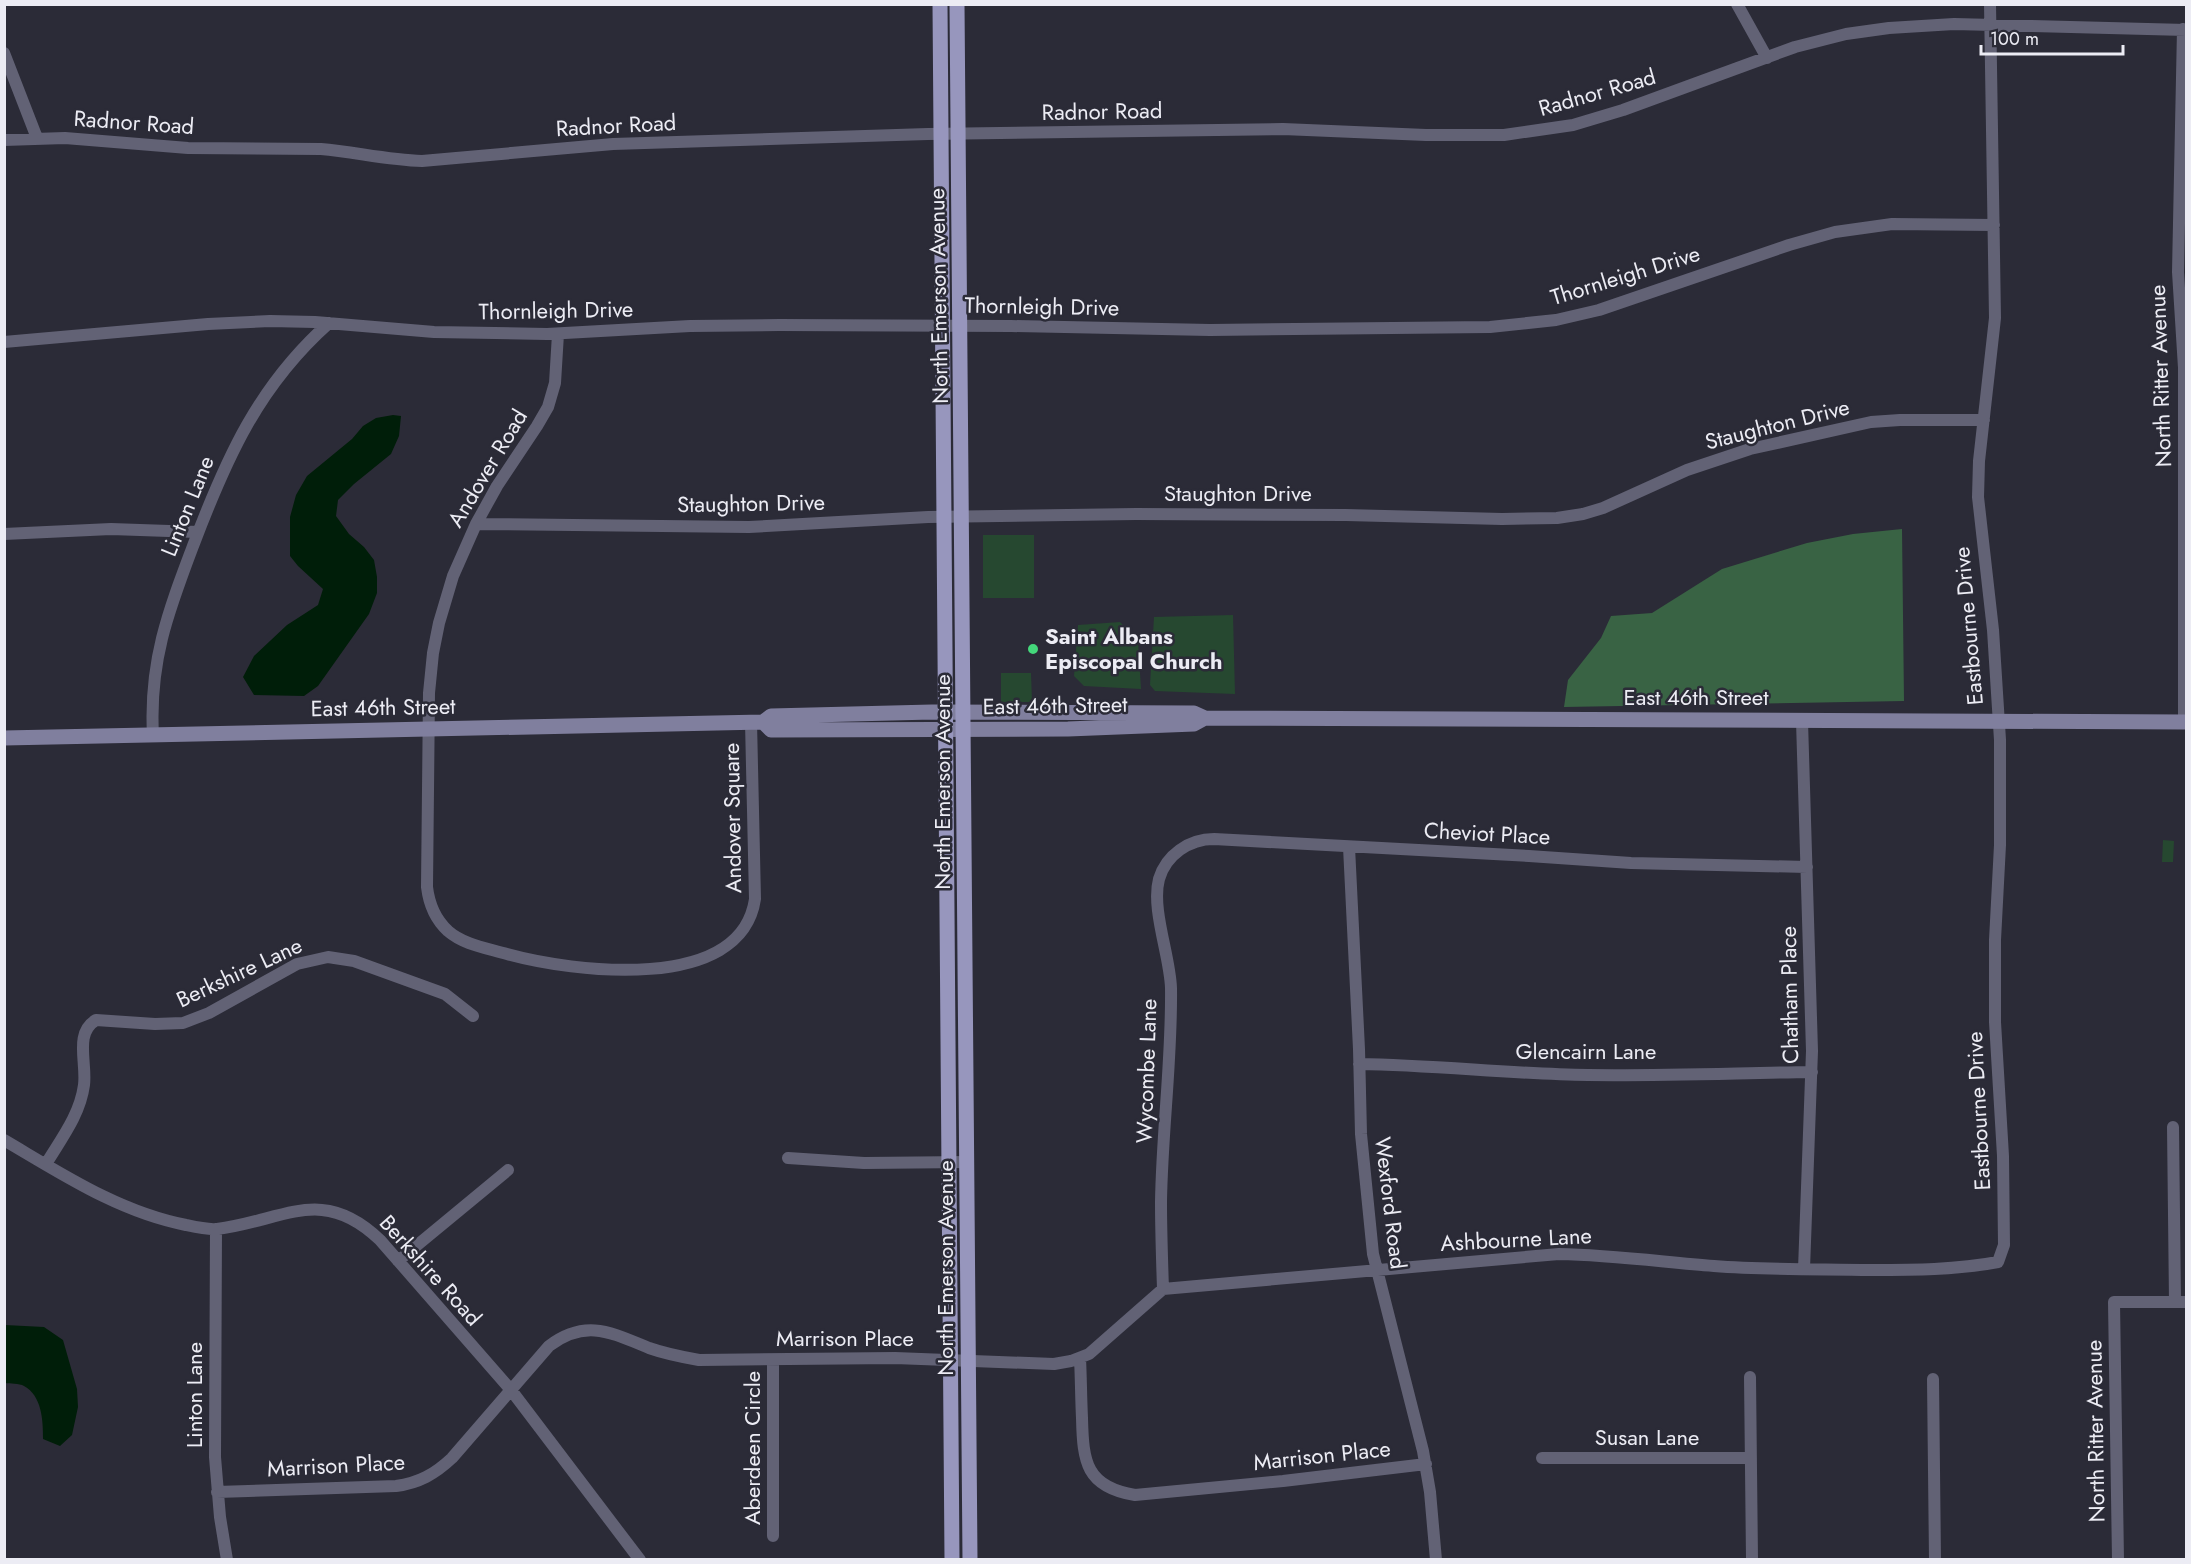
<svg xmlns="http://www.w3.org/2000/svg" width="2191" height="1564" font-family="Jost,sans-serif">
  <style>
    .green { fill: #264830 }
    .forest { fill: #396344 }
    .water { fill: #001e09 }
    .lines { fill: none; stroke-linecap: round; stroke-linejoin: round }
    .street { stroke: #626275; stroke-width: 12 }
    .secondary { stroke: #807f9e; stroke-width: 15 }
    .primary { stroke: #9796bd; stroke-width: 15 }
    .poi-dot { fill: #44d77b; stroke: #2b2b37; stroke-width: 2 }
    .labels { text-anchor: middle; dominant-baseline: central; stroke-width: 5; stroke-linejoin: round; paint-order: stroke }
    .street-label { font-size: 22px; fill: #ececf4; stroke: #2b2b37 }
    .poi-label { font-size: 22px; font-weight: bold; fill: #ececf4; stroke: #2b2b37; text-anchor: start }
  </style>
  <rect width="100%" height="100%" fill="#2b2b37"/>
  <path class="green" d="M983,535H1034V598H983Z
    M1233,615L1235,694L1155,691L1150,685L1154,617Z
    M1120,622L1138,641L1141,689L1084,686L1074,676L1078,625Z
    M1001,673H1031L1032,702H1001Z
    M2163,840L2174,841L2173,862H2162Z"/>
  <path class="forest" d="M1902,529L1904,701L1564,707L1568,680L1601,638L1611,616L1652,613L1722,569L1807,543L1853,534Z"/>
  <path class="water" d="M393,415L401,416L399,436L391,454L354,484L338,500L336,516L349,534L364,547L374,560L377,577V593L369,614L318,686L304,696L254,695L243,677L254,656L287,625L318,605L323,589L298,566L290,556V517L296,495L307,476L352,439L363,426L376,418Z
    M5,1325L44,1327L63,1340L77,1389L78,1407L72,1435L60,1446L43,1439C43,1420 42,1396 24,1386C19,1383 10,1384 5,1383Z"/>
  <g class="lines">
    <path class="street" d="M1737,4L1767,58
      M2183,29L2178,272L2184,368V722
      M4,53L37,138
      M4,140L65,138L188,148L321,149C355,152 388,160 422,161L613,144L928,134L1283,129L1426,135H1504L1573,125L1623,110L1795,47L1846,34L1889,28L1954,24L2186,30
      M558,334L555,383L548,407L537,426L497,486L476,524L453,576L439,623L433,653L429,693L427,887C429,904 435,919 448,931C464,945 487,948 507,954C572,972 741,994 755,899L751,722
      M4,342L208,324L270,321L315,322L434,332L547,334L690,326L779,325L1011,326L1210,330L1490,327L1556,320L1599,310L1789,245L1835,232L1892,224L1994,225
      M476,524L749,527L928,517L1136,514L1346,515L1502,519L1557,518L1583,514L1603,508L1687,470L1750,449L1871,422L1900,420H1984
      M4,534L111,529L198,532
      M1802,721L1812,1051L1804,1269
      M153,735C149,662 168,612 193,546C226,459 258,386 329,323
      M1349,847L1359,1049L1361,1134L1373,1254L1423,1451L1430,1492L1436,1560
      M1359,1064C1436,1065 1511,1074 1588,1075C1662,1076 1737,1073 1812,1072
      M2173,1127L2175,1302
      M4,1140C62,1174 119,1212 186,1225C195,1227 208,1230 217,1229C283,1221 322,1184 380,1240L511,1390L640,1560
      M788,1158L864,1163L968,1162
      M46,1164C61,1139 80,1115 84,1085C87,1063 74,1033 96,1020L155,1024L183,1023L209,1013L297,964L328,957L354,961L445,994L473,1016
      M216,1229L215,1457L220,1517L227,1560
      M398,1261L508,1170
      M1163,1289C1162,1260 1161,1231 1161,1202C1162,1131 1172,1060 1171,988C1170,956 1151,909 1159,879C1166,855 1189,839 1214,839L1529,856L1631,863L1807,867
      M1080,1358C1081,1378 1081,1398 1082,1418C1083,1462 1086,1487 1135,1495L1283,1481L1426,1464
      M773,1360V1536
      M1750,1377L1752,1560
      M1933,1379L1935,1560
      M1542,1458H1751
      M217,1492L396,1486C419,1483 435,1474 452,1458L549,1346C586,1318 612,1333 649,1348C666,1354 682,1357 699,1360L895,1358L1054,1364L1071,1361L1089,1354L1163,1289L1559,1254C1611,1255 1663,1262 1714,1266C1766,1270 1818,1269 1870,1270C1913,1270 1956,1270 1998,1262L2004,1245L2003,1156L1995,1022V940L2000,845V740L1993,630L1978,497L1979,461L1995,318L1990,4
      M2118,1560L2114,1302H2186"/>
    <path class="secondary" d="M763,722L771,730L1068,729L1194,724L1205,718
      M4,738L763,722L771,716L932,712L1194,713L1205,718L2186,722"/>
    <path class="primary" d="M940,4L952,1560
      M957,4L970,1560"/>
  </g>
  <circle class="poi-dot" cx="1033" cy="649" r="6"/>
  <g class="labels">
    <g class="street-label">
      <text transform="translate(1597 92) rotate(-16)">Radnor Road</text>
      <text transform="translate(1102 111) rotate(-1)">Radnor Road</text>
      <text transform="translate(134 122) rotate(4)">Radnor Road</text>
      <text transform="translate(616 125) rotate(-3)">Radnor Road</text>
      <text transform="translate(1625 275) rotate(-17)">Thornleigh Drive</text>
      <text transform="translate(938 296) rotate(-91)">North Emerson Avenue</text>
      <text transform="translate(1042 306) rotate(1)">Thornleigh Drive</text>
      <text transform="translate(556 310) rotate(-1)">Thornleigh Drive</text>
      <text transform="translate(2160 376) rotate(-92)">North Ritter Avenue</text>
      <text transform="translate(1777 424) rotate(-14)">Staughton Drive</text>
      <text transform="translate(487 468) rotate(-59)">Andover Road</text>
      <text x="1238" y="493">Staughton Drive</text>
      <text transform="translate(751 503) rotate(-1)">Staughton Drive</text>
      <text transform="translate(187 506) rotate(-68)">Linton Lane</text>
      <text transform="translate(1968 626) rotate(-95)">Eastbourne Drive</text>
      <text x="1696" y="697">East 46th Street</text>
      <text transform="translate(1055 705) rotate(-1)">East 46th Street</text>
      <text transform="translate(383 707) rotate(-1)">East 46th Street</text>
      <text transform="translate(942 782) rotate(-90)">North Emerson Avenue</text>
      <text transform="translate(732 818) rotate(-91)">Andover Square</text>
      <text transform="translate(1487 833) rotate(3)">Cheviot Place</text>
      <text transform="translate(239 972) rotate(-25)">Berkshire Lane</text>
      <text transform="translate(1789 995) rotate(-91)">Chatham Place</text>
      <text x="1586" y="1051">Glencairn Lane</text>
      <text transform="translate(1146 1071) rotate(-88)">Wycombe Lane</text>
      <text transform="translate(1978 1111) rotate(-93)">Eastbourne Drive</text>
      <text transform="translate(1391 1203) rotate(83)">Wexford Road</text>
      <text transform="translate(1516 1239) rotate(-3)">Ashbourne Lane</text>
      <text transform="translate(945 1268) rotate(-90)">North Emerson Avenue</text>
      <text transform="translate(431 1270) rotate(48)">Berkshire Road</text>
      <text x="845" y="1338">Marrison Place</text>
      <text transform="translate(194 1395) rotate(-90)">Linton Lane</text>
      <text transform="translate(2095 1431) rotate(-91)">North Ritter Avenue</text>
      <text x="1647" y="1437">Susan Lane</text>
      <text transform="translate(752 1448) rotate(-90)">Aberdeen Circle</text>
      <text transform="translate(1322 1455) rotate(-6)">Marrison Place</text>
      <text transform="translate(336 1465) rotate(-3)">Marrison Place</text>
    </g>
    <g class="poi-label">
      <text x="1045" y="636">Saint Albans<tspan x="1045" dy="25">Episcopal Church</tspan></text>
    </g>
  </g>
  <rect width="2191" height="1564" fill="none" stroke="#ececf4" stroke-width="12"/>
  <path d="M1981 45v9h142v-9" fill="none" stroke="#ececf4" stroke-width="3"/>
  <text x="1990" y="45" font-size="18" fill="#ececf4" stroke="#2b2b37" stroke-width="4.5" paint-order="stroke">100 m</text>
</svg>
